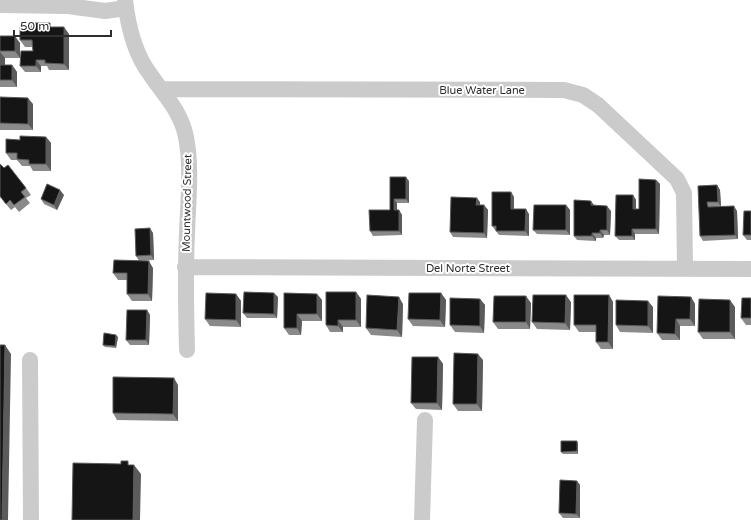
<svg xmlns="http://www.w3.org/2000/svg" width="751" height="520" font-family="'Varela Round',sans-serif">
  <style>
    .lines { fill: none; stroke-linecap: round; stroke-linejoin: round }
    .minor { stroke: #cbcbcb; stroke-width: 16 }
    .wall { fill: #8a8a8a }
    .shaded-wall { fill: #5b5b5b }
    .building { fill: #151515; stroke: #5b5b5b }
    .labels { text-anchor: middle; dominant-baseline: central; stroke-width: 4; stroke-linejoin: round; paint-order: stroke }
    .street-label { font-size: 11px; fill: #2e2e2e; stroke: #fff }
  </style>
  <rect width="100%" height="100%" fill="#fff"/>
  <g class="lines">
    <path class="minor" d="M125,0C128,26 134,53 150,74C164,95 181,111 186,137C192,168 188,202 187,234C185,273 186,311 187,350
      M0,5L68,6L105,11L126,8
      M162,89L564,90L583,95L598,105L677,179L684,193L685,269
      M185,267L751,269
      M30,360L31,520
      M422,520L425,420"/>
  </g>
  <path class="wall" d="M52,27L69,34V70H49L47,66H41V72H25L20,66L33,51L32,47H25L20,40Z
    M0,36L20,43V58H5V65H12L17,72V87H0Z
    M0,97L33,104V130H0Z
    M46,137L51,143V171H33L30,166H22L17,160H11L6,153L20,140Z
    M0,164L4,168L26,188L31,195L26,198L30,203L19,212L15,207L11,210L0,197Z
    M390,177L409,181V203H397V210H399L402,215V235L373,236L370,231L390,210Z
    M656,180L660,184L659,234H635V240H619L615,236L633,195L636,200V209H639Z
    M717,185L720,190L721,206L737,211L738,239L703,241L700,236L698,186Z
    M511,192L514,197V209L529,214V236L499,235L492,226Z
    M64,195L57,210L44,204L41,199Z
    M480,202V205H484L488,210L487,238L453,237L450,232Z
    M566,205L570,210V235L537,234L533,230Z
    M594,205L611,211L610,235H604L603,238H596V241L577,240L574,236Z
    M751,211V240H747L743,235Z
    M153,233L154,260L139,261L136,256Z
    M153,268L152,301H132L127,294V280H118L113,273Z
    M356,292L361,299V327H343V332H330L326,325Z
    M284,293L317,294L322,300V321H302L301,335H289L284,328Z
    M441,293L446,300L445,327L413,326L408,319Z
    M236,294L241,301V327L210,326L205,319Z
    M609,295L613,302V349H601L596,342V332H579L574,325Z
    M278,297L277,318H247L243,313Z
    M691,297L695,304V326H680V340H662L657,333Z
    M751,298V325H746L741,318Z
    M480,299L485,305L484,333L455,332L450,325Z
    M571,302L570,330L537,329L532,322Z
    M531,303L530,329H498L493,322Z
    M403,304L402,337L371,335L366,328Z
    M653,307V333L620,332L616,325Z
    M735,307V339H703L698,332Z
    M147,310L150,315L149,345H130L126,340Z
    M118,337L116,348L105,347L103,345Z
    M438,357L443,364L442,410L416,409L411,403Z
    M483,360L482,411H458L453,404Z
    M178,385V421L117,420L113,413Z
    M578,444V454H563L561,452Z
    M577,481L580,485V518H563L559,513Z"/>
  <path class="shaded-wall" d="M64,27L69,34V70L64,64Z
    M15,36L20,43V58L15,51Z
    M0,52L5,58V72L0,66Z
    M36,60L41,66V72L36,66Z
    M12,65L17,72V87L12,80Z
    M28,98L33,104V130L28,124Z
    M46,137L51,143V171L46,164Z
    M406,177L409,181V203L406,199Z
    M656,180L660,184L659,234L656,229Z
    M717,185L720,190L721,207L718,202Z
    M60,190L64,195L57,210L54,205Z
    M511,192L514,197V214L511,209Z
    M633,195L636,200V213L633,209Z
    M477,198L480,202V209L476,205Z
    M394,199L397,203V215L394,210Z
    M591,201L594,205H591Z
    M484,205L488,210L487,238L484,233Z
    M566,205L570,210V235L566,230Z
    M607,206L611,211L610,235L607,230Z
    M734,206L737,211L738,239L735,235Z
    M526,209L529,214V236L525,231Z
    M399,210L402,215V235L399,231Z
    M150,228L153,233L154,260L151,255Z
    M632,229L635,234V240L632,236Z
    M600,230L604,235L603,238L600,233Z
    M592,233L596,238V241L592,236Z
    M149,261L153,268L152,301L148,294Z
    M356,292L361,299V327L356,320Z
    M274,293L278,297L277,318L274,314Z
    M441,293L446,300L445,327L440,320Z
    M236,294L241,301V327L236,320Z
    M317,294L322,300V321L317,314Z
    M566,295L571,302L570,330L565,323Z
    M609,295L613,302V349L608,342Z
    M526,296L531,303L530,329L526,322Z
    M399,297L403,304L402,337L397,330Z
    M691,297L695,304V326L690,319Z
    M480,299L485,305L484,333L480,326Z
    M730,300L735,307V339L730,332Z
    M648,301L653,307V333L648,326Z
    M147,310L150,315L149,345L146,340Z
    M297,314L302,321L301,335L297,328Z
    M676,319L680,326V340L675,334Z
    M338,320L343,327V332L338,326Z
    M116,335L118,337L116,348L115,346Z
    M5,345L11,354L8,520H2Z
    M478,354L483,360L482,411L477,404Z
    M438,357L443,364L442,410L437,403Z
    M174,378L178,385V421L173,414Z
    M577,441L578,444V454L577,451Z
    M134,465L141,474L140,520H133Z
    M577,481L580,485V518L576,514Z"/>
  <path class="building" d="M32,23H50V27H64V64L45,63V60H36V66H20L21,51H33L32,40H20V27H32Z
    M0,36H15V51H0Z
    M0,65H12V80H0Z
    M0,97L28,98V124L0,123Z
    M20,136L46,137V164H29V160L17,159V153H6V139L20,140Z
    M0,164L4,168L8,165L26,188L21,192L25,197L14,205L10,200L6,204L0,196Z
    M390,177H406V199H394V210H399V231H370L369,210H390Z
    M639,179L656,180V229H632V236H615L616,195H633V209H639Z
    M47,184L60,190L54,205L41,199Z
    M717,185L718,202H707L708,207L734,206L735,235L700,236L698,186Z
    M492,192H511V209H526L525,231H496V226H492Z
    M451,197L477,198L476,205H484V233L450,232Z
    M574,200L591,201V205L607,206V230H600V233H592V236H574Z
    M534,205H566V230H533Z
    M744,211H751V235H743Z
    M150,228L151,255L136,256L135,229Z
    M114,260L149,261L148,294H127V273H113Z
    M244,292L274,293V314L243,313Z
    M326,292H356V320H338V326L326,325Z
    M206,293L236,294V320L205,319Z
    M284,293L317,294V314H297V328H284Z
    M409,293H441L440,320L408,319Z
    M367,295L399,297L397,330L366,328Z
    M533,295H566L565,323L532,322Z
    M574,295H609L608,342H596V325H574Z
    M494,296H526V322H493Z
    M658,296L691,297L690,319H676L675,334L657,333Z
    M450,298L480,299V326L450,325Z
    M742,298H751V318H741Z
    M699,299L730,300V332H698Z
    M616,300L648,301V326L616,325Z
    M127,310H147L146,340H126Z
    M104,333L116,335L115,346L103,345Z
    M0,345H5L2,520H0Z
    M454,353L478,354L477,404H453Z
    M412,357H438L437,403H411Z
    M113,377L174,378L173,414L113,413Z
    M561,441H577V451L561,452Z
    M121,461H128V465H134L133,520H72L73,463L121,464Z
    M560,480L577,481L576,514L559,513Z"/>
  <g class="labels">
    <g class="street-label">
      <text x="482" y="90">Blue Water Lane</text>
      <text transform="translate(187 203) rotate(-89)">Mountwood Street</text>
      <text x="468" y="268">Del Norte Street</text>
    </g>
  </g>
  <path d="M14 30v6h97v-6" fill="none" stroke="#2e2e2e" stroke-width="2"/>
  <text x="20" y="30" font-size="12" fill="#2e2e2e" stroke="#ffffff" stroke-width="3" paint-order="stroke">50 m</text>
</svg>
